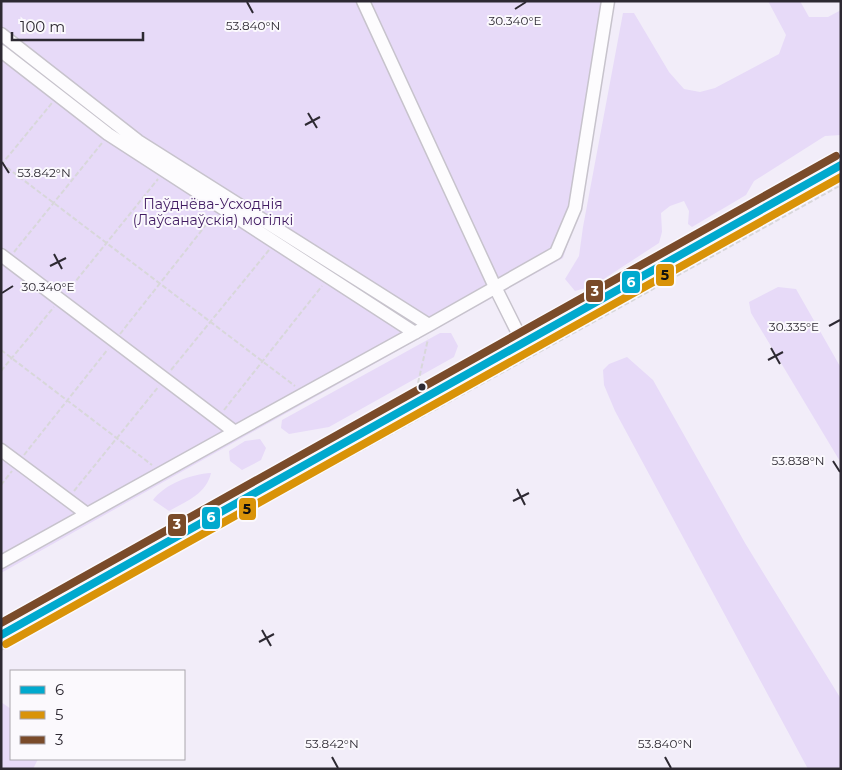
<svg xmlns="http://www.w3.org/2000/svg" width="842" height="770" font-family="Montserrat,sans-serif">
  <style>
    .green { fill: #e7daf8 }
    .lines { fill: none; stroke-linecap: round; stroke-linejoin: round }
    .minor-casing { stroke: #c7c3cc; stroke-width: 15 }
    .major-casing { stroke: #cccad0; stroke-width: 18 }
    .path { stroke: #d8d7da; stroke-width: 2; stroke-dasharray: 5 2.5; stroke-linecap: butt }
    .minor { stroke: #fdfcfe; stroke-width: 12 }
    .major { stroke: #f0ecf6; stroke-width: 15 }
    .bus-1-casing { stroke: #fbf9fd; stroke-width: 11 }
    .bus-2-casing { stroke: #fbf9fd; stroke-width: 11 }
    .bus-3-casing { stroke: #fbf9fd; stroke-width: 11 }
    .bus-1 { stroke: #00a9ce; stroke-width: 8 }
    .bus-2 { stroke: #d99308; stroke-width: 8 }
    .bus-3 { stroke: #7a4b2a; stroke-width: 8 }
    .ticks { fill: none; stroke: #2d2932; stroke-width: 2 }
    .bus-dot { fill: #2d2932; stroke: #fbf9fd; stroke-width: 2 }
    .labels { text-anchor: middle; dominant-baseline: central; stroke-width: 4; stroke-linejoin: round; paint-order: stroke }
    .park-label { font-size: 14px; fill: #411b62; stroke: #fbf9fd }
    .ticks-label { font-size: 12px; text-anchor: middle; fill: #2d2932; stroke: #fbf9fd; stroke-width: 4; stroke-linejoin: round; paint-order: stroke }
    .line-badge { stroke: #fbf9fd; stroke-width: 2 }
    .badge-label { font-size: 14px; text-anchor: middle; font-weight: bold; fill: #fff }
    .pale-badge-label { font-size: 14px; text-anchor: middle; font-weight: bold; fill: #111 }
  </style>
  <rect width="100%" height="100%" fill="#f2edf9"/>
  <path class="green" d="M1,1H615L579,209L563,258L1,573Z
    M768,1H800L809,17H828L841,10V135L825,136L754,181L746,195L692,227L688,224L689,211L684,201L670,206L661,213L662,232L659,243L593,286L575,291L565,279L579,256L583,227L623,13H634L669,72L684,89L700,92L715,88L779,54L786,35Z
    M778,287L796,289L841,368V463L751,313L749,302Z
    M440,333H451L458,346L454,357L329,427L289,434L281,428L282,420Z
    M627,357L653,380L745,543L841,699V769H808L615,411L604,385L603,370L609,364Z
    M260,439L266,448L261,460L242,470L230,461L229,451L245,441Z
    M211,473C206,494 187,501 169,511L153,500C165,484 191,474 211,473Z
    M1,702L11,709V759H38L33,769H1Z"/>
  <g class="lines">
    <defs>
      <path id="minor" d="M363,1L495,287L523,343
        M1,34L138,141L429,325L556,253L575,208L608,1
        M1,51L108,134L415,333
        M1,255L235,432L429,325
        M1,450L87,514
        M1,562L235,432"/>
      <path id="major" d="M1,635L841,165"/>
    </defs>
    <use href="#minor" class="minor-casing"/>
    <use href="#major" class="major-casing"/>
    <path class="path" d="M1,163L295,386
      M1,165L52,103
      M14,252L102,143
      M67,292L158,179
      M120,334L213,216
      M1,350L152,465
      M171,370L269,250
      M1,371L54,307
      M418,383L428,339
      M224,410L322,286
      M24,455L108,349
      M1,485L12,471
      M74,491L159,386
      M1,650L841,185"/>
    <use href="#minor" class="minor"/>
    <use href="#major" class="major"/>
    <defs>
      <path id="bus-1" d="M1,635L841,165"/>
      <path id="bus-2" d="M6,644L841,177"/>
      <path id="bus-3" d="M1,623L836,156"/>
    </defs>
    <use href="#bus-1" class="bus-1-casing"/>
    <use href="#bus-2" class="bus-2-casing"/>
    <use href="#bus-3" class="bus-3-casing"/>
    <use href="#bus-1" class="bus-1"/>
    <use href="#bus-2" class="bus-2"/>
    <use href="#bus-3" class="bus-3"/>
  </g>
  <path class="ticks" d="M247,2L253,13M515,9L526,2M308,113L317,128M305,125L320,117M2,162L9,173M54,254L62,269M50,266L66,258M2,293L13,286M829,326L840,320M771,348L780,364M768,360L783,352M833,461L840,472M517,489L525,505M513,501L529,493M262,630L271,646M259,642L274,634M332,757L338,768M665,757L671,768"/>
  <circle class="bus-dot" cx="422" cy="387" r="4.5"/>
  <g class="labels">
    <g class="park-label">
      <text x="213" y="204">Паўднёва-Усходнія<tspan x="213" dy="16">(Лаўсанаўскія) могілкі</tspan></text>
    </g>
  </g>
  <g class="ticks-label">
    <text x="515" y="25">30.340°E</text>
    <text x="253" y="30">53.840°N</text>
    <text x="44" y="177">53.842°N</text>
    <text x="48" y="291">30.340°E</text>
    <text x="794" y="331">30.335°E</text>
    <text x="798" y="465">53.838°N</text>
    <text x="332" y="748">53.842°N</text>
    <text x="665" y="748">53.840°N</text>
  </g>
  <g class="line-badge">
    <rect x="655" y="263" width="20" height="24" rx="5" fill="#d99308"/>
    <rect x="621" y="270" width="20" height="24" rx="5" fill="#00a9ce"/>
    <rect x="585" y="279" width="19" height="24" rx="5" fill="#7a4b2a"/>
    <rect x="238" y="497" width="19" height="24" rx="5" fill="#d99308"/>
    <rect x="201" y="506" width="20" height="24" rx="5" fill="#00a9ce"/>
    <rect x="167" y="513" width="20" height="24" rx="5" fill="#7a4b2a"/>
  </g>
  <g class="badge-label">
    <text x="631" y="287">6</text>
    <text x="595" y="296">3</text>
    <text x="211" y="522">6</text>
    <text x="177" y="529">3</text>
  </g>
  <g class="pale-badge-label">
    <text x="665" y="280">5</text>
    <text x="247" y="514">5</text>
  </g>
  <rect width="842" height="770" fill="none" stroke="#2d2932" stroke-width="5"/>
  <rect x="10" y="670" width="175" height="90" fill="#fbf9fd" stroke="#a9a6ac"/>
  <rect x="20" y="686" width="25" height="8" fill="#00a9ce" stroke="#a9a6ac"/>
  <text x="55" y="695" font-size="15" fill="#2d2932">6</text>
  <rect x="20" y="711" width="25" height="8" fill="#d99308" stroke="#a9a6ac"/>
  <text x="55" y="720" font-size="15" fill="#2d2932">5</text>
  <rect x="20" y="736" width="25" height="8" fill="#7a4b2a" stroke="#a9a6ac"/>
  <text x="55" y="745" font-size="15" fill="#2d2932">3</text>
  <path d="M12 32v8h131v-8" fill="none" stroke="#2d2932" stroke-width="2.5"/>
  <text x="20" y="32" font-size="15" fill="#2d2932" stroke="#fbf9fd" stroke-width="4" paint-order="stroke">100 m</text>
</svg>
